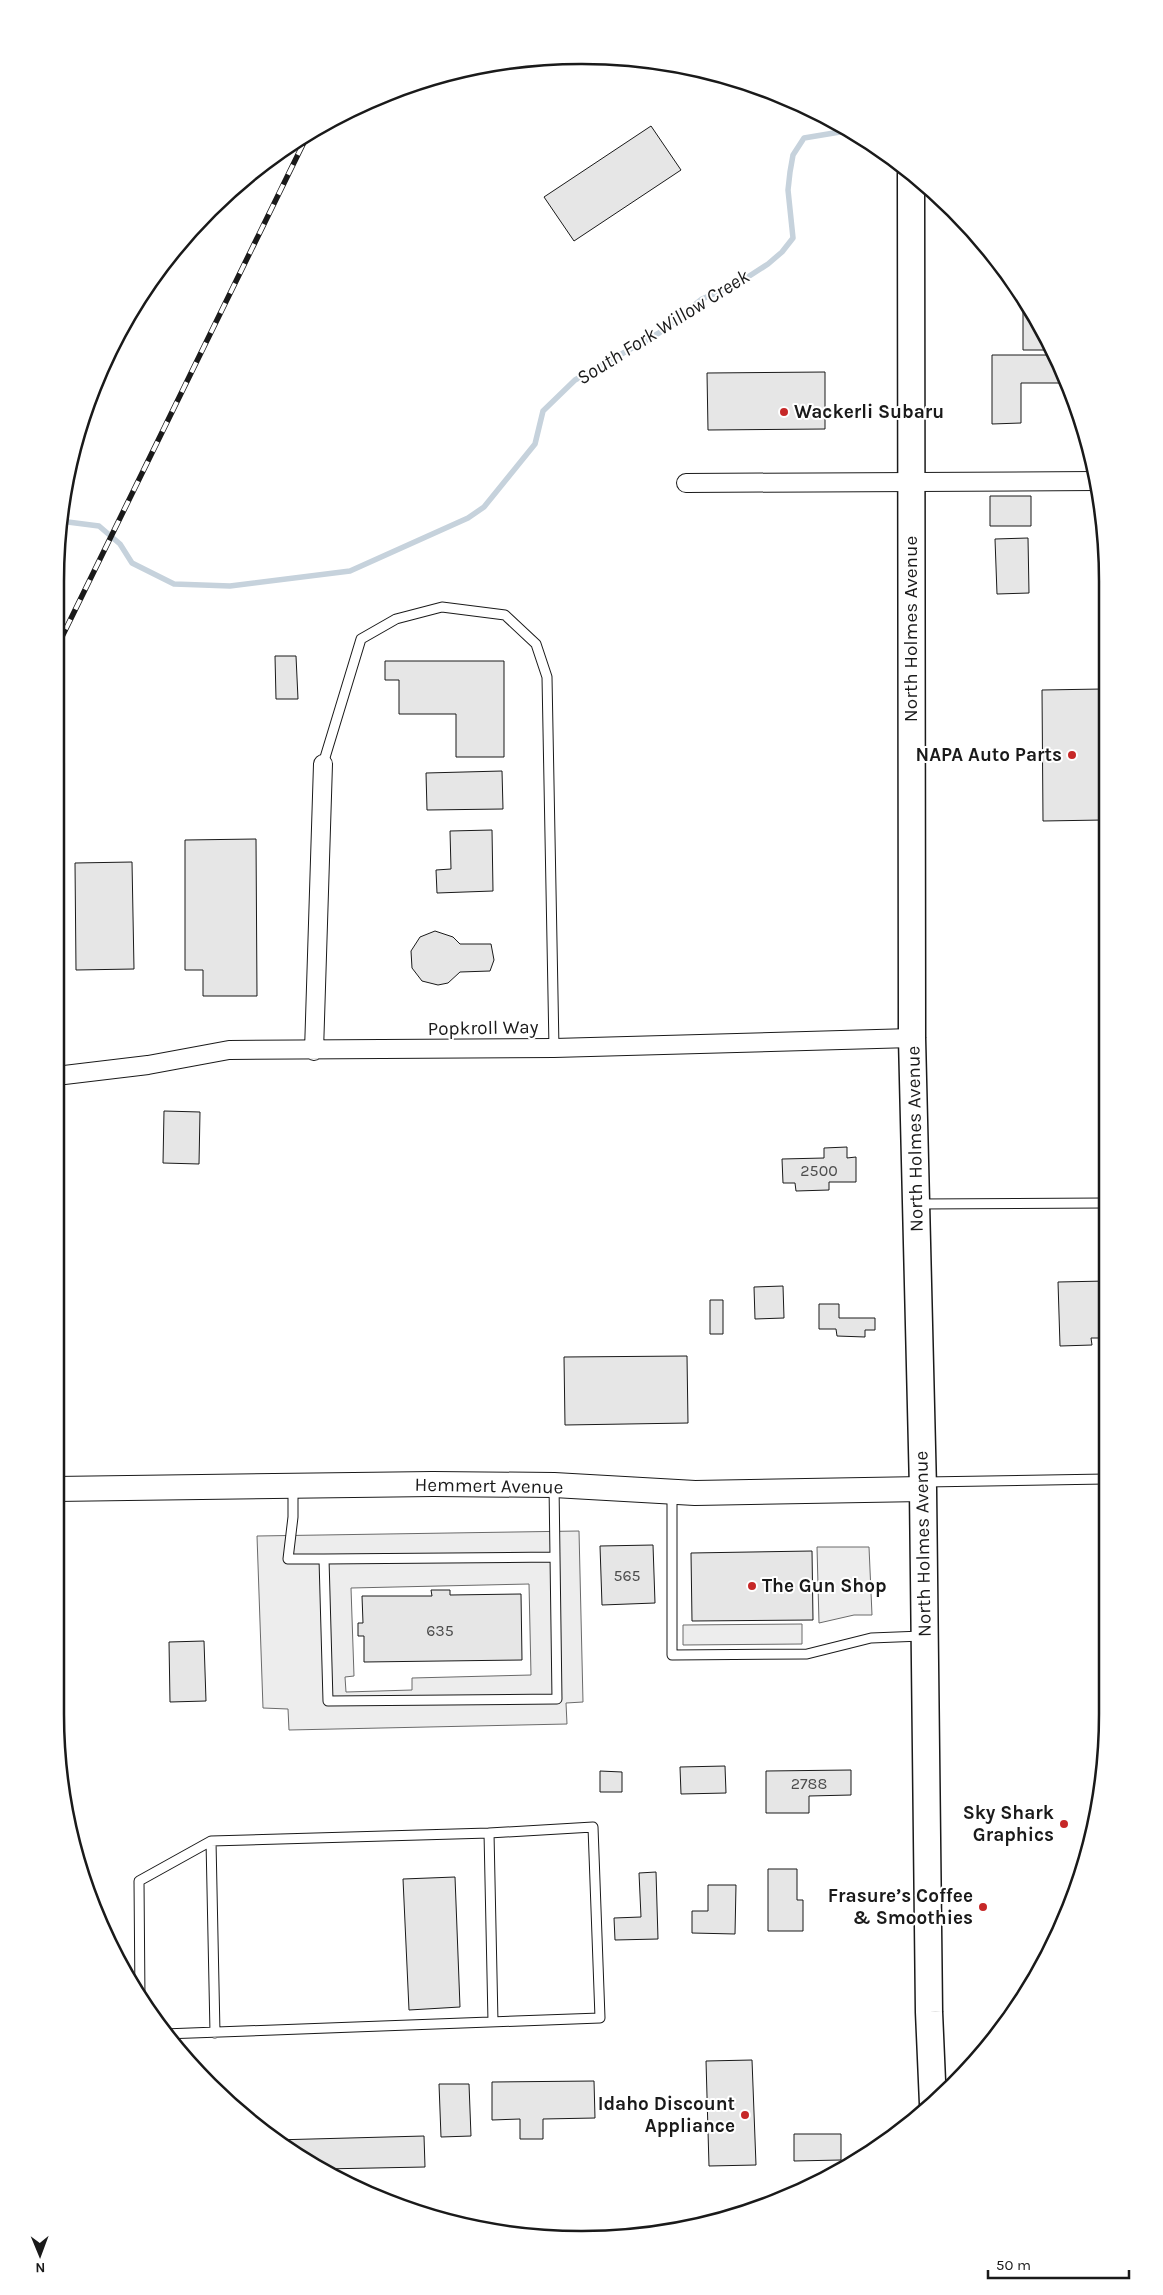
<svg xmlns="http://www.w3.org/2000/svg" width="1163" height="2295" font-family="Karla,sans-serif">
  <style>
    .parking { fill: #ededed; stroke: #6a6a6a; fill-rule: evenodd }
    .lines { fill: none; stroke-linecap: round; stroke-linejoin: round }
    .stream { stroke: #c6d2dc; stroke-width: 5.5 }
    .building { fill: #e6e6e6; stroke: #1a1a1a }
    .lane-casing { stroke: #1a1a1a; stroke-width: 11 }
    .street-casing { stroke: #1a1a1a; stroke-width: 20 }
    .secondary-casing { stroke: #1a1a1a; stroke-width: 26 }
    .primary-casing { stroke: #1a1a1a; stroke-width: 29 }
    .lane { stroke: #fff; stroke-width: 9 }
    .street { stroke: #fff; stroke-width: 18 }
    .secondary { stroke: #fff; stroke-width: 24 }
    .primary { stroke: #fff; stroke-width: 26 }
    .rail-casing { stroke: #1a1a1a; stroke-width: 5.5 }
    .rail { stroke: #fff; stroke-width: 4; stroke-dasharray: 11; stroke-linecap: butt }
    .poi-dot { fill: #c62828; stroke: #fff; stroke-width: 2 }
    .labels { text-anchor: middle; dominant-baseline: central; stroke-width: 4; stroke-linejoin: round; paint-order: stroke }
    .number-label { font-size: 16px; fill: #4d4d4d }
    .poi-label { font-size: 19px; font-weight: bold; fill: #1a1a1a; stroke: #fff; text-anchor: end }
    .street-label { font-size: 19px; fill: #1a1a1a; stroke: #fff }
    .water-label { font-size: 20px; font-style: italic; fill: #1a1a1a; stroke: #fff }
    .rim { fill: none; stroke: #1a1a1a; stroke-width: 2.5 }
  </style>
  <rect width="100%" height="100%" fill="#fff"/>
  <path class="parking" d="M579,1531L583,1702L566,1703L567,1724L289,1730L288,1709L263,1708L257,1536ZM529,1584L531,1675L412,1678V1690L346,1692L345,1677L354,1676L351,1588Z
    M817,1547H869L872,1615H854L819,1623Z
    M802,1624V1644L683,1645V1625Z"/>
  <g class="lines">
    <path class="stream" d="M60,521L99,526L120,544L132,563L174,584L230,586L350,571L468,518L484,507L535,444L543,411L575,380L659,333L702,299L737,284L768,264L782,252L793,238L788,190L790,172L793,155L804,138L846,131"/>
  </g>
  <path class="building" d="M651,126L681,170L574,241L544,197Z
    M1023,305H1028L1052,350H1023Z
    M992,355H1054L1069,383H1021V423L992,424Z
    M825,372V429L708,430L707,373Z
    M990,496H1031V526H990Z
    M1028,538L1029,593L997,594L995,539Z
    M275,656H296L298,699H276Z
    M385,661H504V757H456V714H399V680H385Z
    M1102,689L1103,820L1043,821L1042,690Z
    M502,771L503,809L427,810L426,773Z
    M492,830L493,891L437,893L436,870L451,869L450,831Z
    M256,839L257,996H203V970H185V840Z
    M132,862L134,969L76,970L75,863Z
    M435,931L453,937L460,944H491L494,960L490,971L460,972L448,983L438,985L422,981L412,968L411,951L420,937Z
    M164,1111L200,1112L199,1164L163,1163Z
    M847,1147V1158L856,1157V1182H829V1190L796,1191L795,1183H783L782,1159L824,1158V1148Z
    M1106,1281V1338H1091L1092,1345L1060,1346L1058,1282Z
    M783,1286L784,1318L755,1319L754,1287Z
    M710,1300H723V1334H710Z
    M819,1304H839V1318H875V1330H865V1337L837,1336L836,1329H819Z
    M687,1356L688,1423L565,1425L564,1357Z
    M1100,1483H1106V1588H1102Z
    M653,1545L655,1603L602,1605L600,1546Z
    M812,1551L813,1620L692,1621L691,1553Z
    M431,1590H450V1595L521,1594L522,1660L364,1662V1636H358V1623H363L362,1596H432Z
    M204,1641L206,1701L170,1702L169,1642Z
    M725,1766L726,1793L681,1794L680,1767Z
    M851,1770V1795L809,1796V1813H766V1771Z
    M600,1771L622,1772V1792H600Z
    M768,1869H797V1900H803V1931H768Z
    M656,1872L658,1939L615,1940L614,1918L641,1917L639,1873Z
    M455,1877L460,2007L409,2010L403,1879Z
    M708,1885H736L735,1934L692,1933V1911H708Z
    M752,2060L756,2165L709,2166L706,2061Z
    M594,2081L595,2118L543,2119V2139H520V2119L492,2120V2082Z
    M439,2084H469L471,2136L441,2137Z
    M794,2134H841V2160L794,2161Z
    M424,2136L425,2167L322,2169L289,2151L274,2140Z"/>
  <g class="lines">
    <defs>
      <path id="lane" d="M323,764L361,639L396,619L442,607L505,615L536,644L547,677L554,1048
        M919,1204L1105,1203
        M925,1482L1106,1479
        M554,1485L557,1699L328,1701L324,1559L554,1557
        M293,1488V1517L288,1559H324
        M672,1492V1655L807,1654L871,1638L922,1636
        M140,1999L139,1881L211,1841
        M215,2033L211,1841L489,1833L493,2022
        M164,2034L600,2018L593,1827L489,1833"/>
      <path id="street" d="M686,483L1095,481
        M314,1051L323,764
        M56,1076L148,1065L229,1050L554,1048L912,1038"/>
      <path id="secondary" d="M55,1489L433,1484L554,1485L695,1493L923,1489"/>
      <path id="primary" d="M911,174L912,1038L923,1489L929,2012L933,2104"/>
    </defs>
    <use href="#lane" class="lane-casing"/>
    <use href="#street" class="street-casing"/>
    <use href="#secondary" class="secondary-casing"/>
    <use href="#primary" class="primary-casing"/>
    <use href="#lane" class="lane"/>
    <use href="#street" class="street"/>
    <use href="#secondary" class="secondary"/>
    <use href="#primary" class="primary"/>
    <defs>
      <path id="rail" d="M56,649L309,132"/>
    </defs>
    <use href="#rail" class="rail-casing"/>
    <use href="#rail" class="rail"/>
  </g>
  <g class="poi-dot">
    <circle cx="784" cy="412" r="5"/>
    <circle cx="1072" cy="755" r="5"/>
    <circle cx="752" cy="1586" r="5"/>
    <circle cx="1064" cy="1824" r="5"/>
    <circle cx="983" cy="1907" r="5"/>
    <circle cx="745" cy="2115" r="5"/>
  </g>
  <g class="labels">
    <g class="number-label">
      <text x="819" y="1170">2500</text>
      <text x="627" y="1575">565</text>
      <text x="440" y="1630">635</text>
      <text x="809" y="1783">2788</text>
    </g>
    <g class="poi-label">
      <text x="794" y="412" text-anchor="start">Wackerli Subaru</text>
      <text x="1062" y="755">NAPA Auto Parts</text>
      <text x="762" y="1586" text-anchor="start">The Gun Shop</text>
      <text x="1054" y="1813">Sky Shark<tspan x="1054" dy="22">Graphics</tspan></text>
      <text x="973" y="1896">Frasure’s Coffee<tspan x="973" dy="22">&amp; Smoothies</tspan></text>
      <text x="735" y="2104">Idaho Discount<tspan x="735" dy="22">Appliance</tspan></text>
    </g>
    <g class="street-label">
      <text transform="translate(911 629) rotate(-90)">North Holmes Avenue</text>
      <text transform="translate(483 1028) rotate(-1)">Popkroll Way</text>
      <text transform="translate(915 1139) rotate(-91)">North Holmes Avenue</text>
      <text transform="translate(489 1486) rotate(1)">Hemmert Avenue</text>
      <text transform="translate(923 1544) rotate(-91)">North Holmes Avenue</text>
    </g>
    <g class="water-label">
      <text transform="translate(663 327) rotate(-32)">South Fork Willow Creek</text>
    </g>
  </g>
  <path d="M0 0H1163V2295H0ZM581 64H582A517 517 0 0 1 1099 581V1714A517 517 0 0 1 582 2231H581A517 517 0 0 1 64 1714V581A517 517 0 0 1 581 64Z" fill="#fff" fill-rule="evenodd"/>
  <path class="rim" d="M581 64H582A517 517 0 0 1 1099 581V1714A517 517 0 0 1 582 2231H581A517 517 0 0 1 64 1714V581A517 517 0 0 1 581 64Z"/>
  <g transform="translate(40 2255) rotate(179)" stroke="#ffffff" stroke-width="4" paint-order="stroke">
  <path d="M0-4L9 19L0 12L-9 19Z" fill="#1a1a1a"/>
  <text y="-8" font-size="14" font-weight="bold" text-anchor="middle" fill="#1a1a1a">N</text>
  </g>
  <path d="M988 2270v8h141v-8" fill="none" stroke="#1a1a1a" stroke-width="2.5"/>
  <text x="996" y="2270" font-size="15" fill="#1a1a1a" stroke="#ffffff" stroke-width="4" paint-order="stroke">50 m</text>
</svg>
